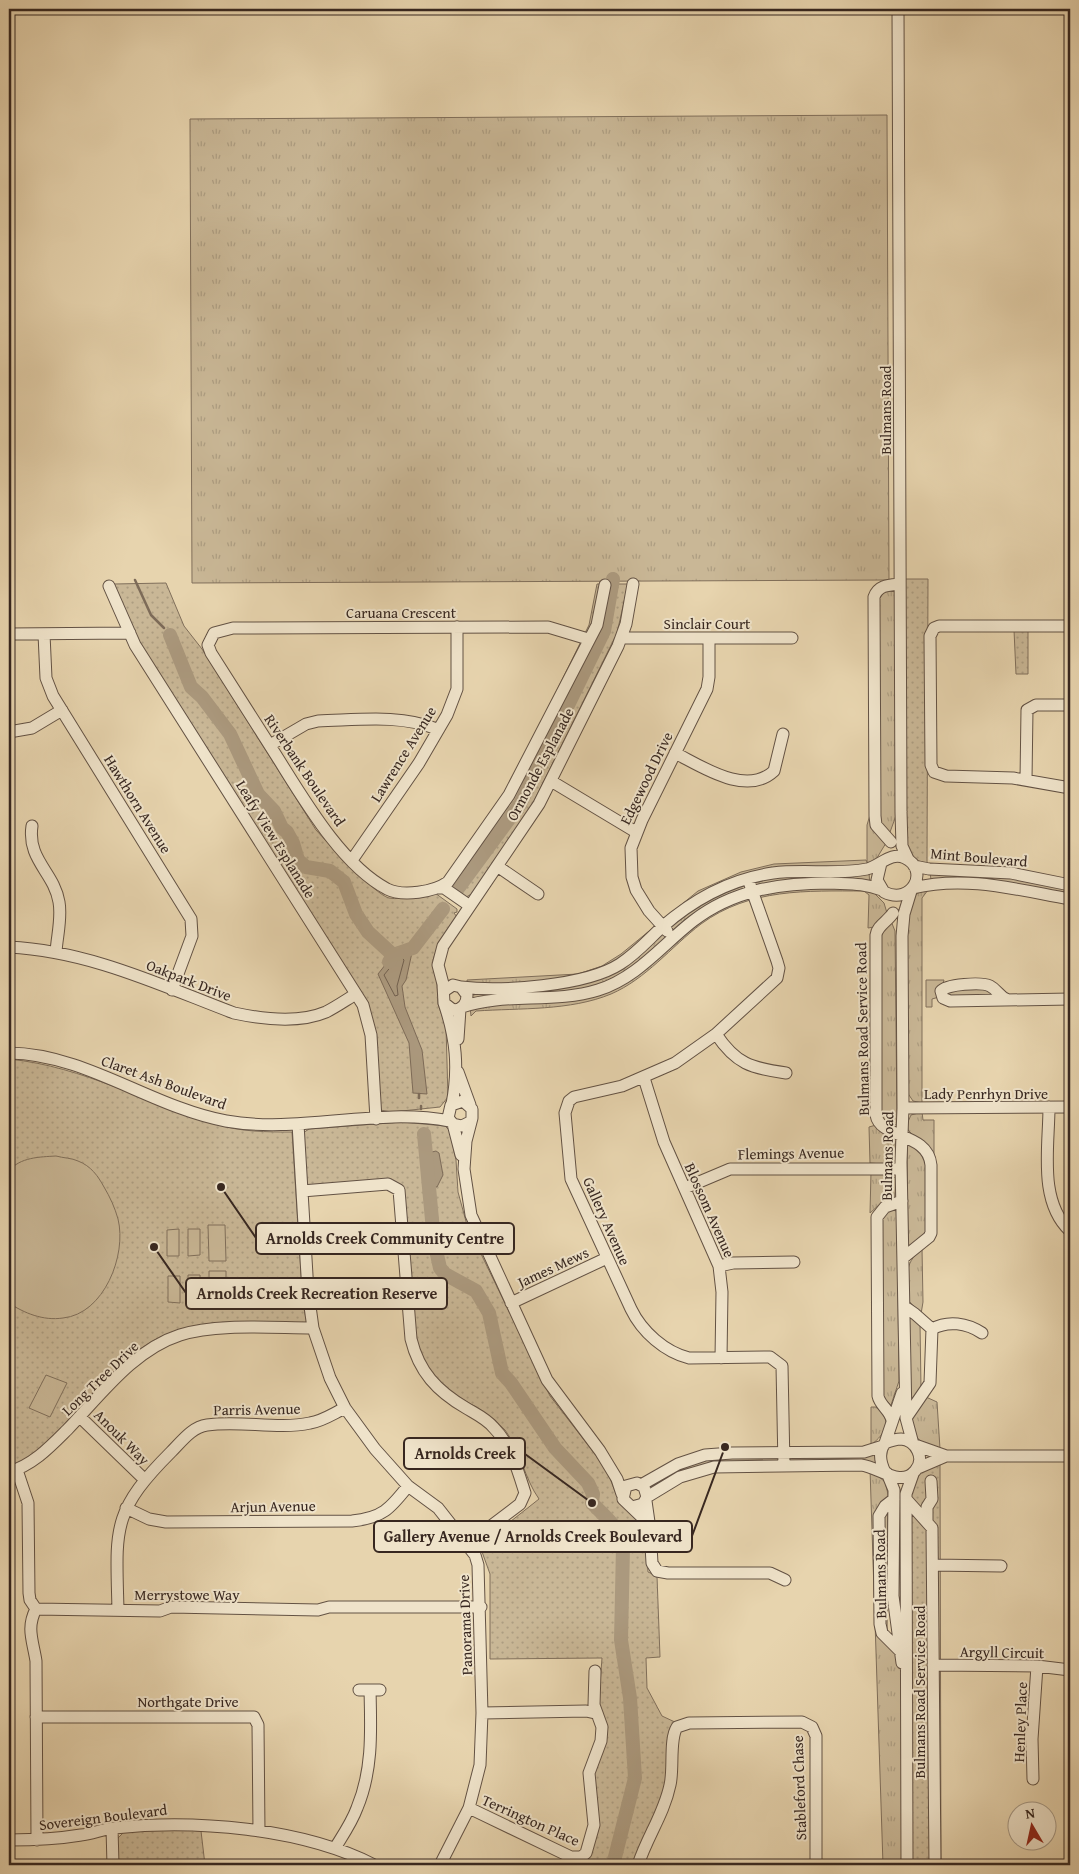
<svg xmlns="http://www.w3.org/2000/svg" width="1079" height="1874" font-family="'Gentium Book Plus',serif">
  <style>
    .grass { fill: url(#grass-tufts); stroke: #806f5b }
    .park { fill: url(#park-dots); stroke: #806f5b }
    .garden { fill: #c9b796; stroke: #806f5b }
    .water { fill: #ab997e; stroke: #7d6b58 }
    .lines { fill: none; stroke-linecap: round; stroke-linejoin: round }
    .shore { stroke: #71604f; stroke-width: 1 }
    .stream { stroke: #7d6b58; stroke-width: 2.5 }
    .river { stroke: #ab997e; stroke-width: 14 }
    .minor-casing { stroke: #635244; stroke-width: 13 }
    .minor { stroke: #efe3ca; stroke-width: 11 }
    .labels { text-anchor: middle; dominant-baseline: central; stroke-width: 4; stroke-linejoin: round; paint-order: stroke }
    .street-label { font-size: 15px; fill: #372720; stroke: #efe3ca }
    .leader { fill: none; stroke: #372720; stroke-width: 2 }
    .callout-dot { fill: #372720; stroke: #efe3ca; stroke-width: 2 }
    .callout { fill: #efe3ca; stroke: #372720; stroke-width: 2 }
    .callout-label { font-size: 16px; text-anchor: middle; font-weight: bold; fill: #372720 }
  </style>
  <defs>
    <pattern id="grass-tufts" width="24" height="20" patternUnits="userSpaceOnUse" patternTransform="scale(1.25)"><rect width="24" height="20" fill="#c9b796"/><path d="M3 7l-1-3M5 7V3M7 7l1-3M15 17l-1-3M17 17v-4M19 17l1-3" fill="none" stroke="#ad9d81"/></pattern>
    <pattern id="park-dots" width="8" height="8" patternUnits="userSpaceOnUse" patternTransform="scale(1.25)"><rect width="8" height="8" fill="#c9b796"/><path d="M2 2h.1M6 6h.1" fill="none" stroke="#ad9d81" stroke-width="1.8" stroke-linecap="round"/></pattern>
  </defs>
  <rect width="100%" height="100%" fill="#e7d4ae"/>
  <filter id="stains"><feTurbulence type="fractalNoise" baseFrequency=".004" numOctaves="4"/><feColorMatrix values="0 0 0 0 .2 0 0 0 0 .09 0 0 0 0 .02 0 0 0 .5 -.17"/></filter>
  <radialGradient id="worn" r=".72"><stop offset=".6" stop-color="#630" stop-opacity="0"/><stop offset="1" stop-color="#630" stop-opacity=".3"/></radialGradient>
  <path class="grass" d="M887,115L889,580L192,583L190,119Z
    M890,591L896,592L897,813L886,843L869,871L870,889L884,903L887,913L874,927L868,928L869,895L864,891C807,891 750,888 701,924C671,947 646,979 611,994C570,1011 520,1008 476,1011L471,1016L467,980L578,974L602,966L621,954L698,891L741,872L774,864L866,860L867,862V825L878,788L877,602L884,592Z
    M928,890L922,898V1103L913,1101L907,1092V919C911,904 910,892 928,890Z
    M891,921L895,931L897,1123L892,1128L880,1119V930Z
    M922,1112L923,1120H934V1156L908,1130L907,1124L911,1115Z
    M876,1125L895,1139L897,1156L895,1161L882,1164L870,1163L869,1127Z
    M907,1141L926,1158L927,1232L908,1249Z
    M871,1172L889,1174L896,1178L895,1196L880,1204L870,1213Z
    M893,1209L897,1212L899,1381L891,1405L883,1398L882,1212Z
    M922,1248L923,1302L921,1314L909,1301C908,1276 902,1266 922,1248Z
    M909,1315L920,1323L921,1388L926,1397L937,1402L940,1449C924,1445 917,1441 909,1426Z
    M871,1407H876C893,1421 886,1433 871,1445Z
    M870,1469L885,1482L888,1494L887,1645L901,1652L907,1865H883Z"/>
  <path class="park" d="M905,579H928L927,866C915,859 908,854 906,840Z
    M166,583L184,626L202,649L316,830C328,843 374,894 389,898C404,901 420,892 435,893L457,909V912L454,913L457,917L438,945L433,960L437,983L438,1004L446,1027L448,1097L440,1107L392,1112L380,1110L372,1024L136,640L114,584Z
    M597,584H628L617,633L532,805L473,893L463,899L445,882L508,790L589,625Z
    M1014,630H1028V674H1016Z
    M9,1059C86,1067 144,1103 216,1124C240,1132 268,1132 292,1132L303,1304L307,1323C265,1323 216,1317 175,1331C127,1347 94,1394 60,1429C47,1443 29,1461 9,1466Z
    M402,1122L445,1126L450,1131L456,1160L458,1192L467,1225L550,1396L595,1454L608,1473L619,1502L641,1522L645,1529L648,1572L657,1576L660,1657L646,1658L647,1688L662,1716L677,1723L670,1777L634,1865H585L595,1836L592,1790L602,1658L490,1659V1574L481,1549L482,1544L539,1499C524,1478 521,1451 505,1430C484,1405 448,1398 429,1371C422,1361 418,1348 414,1336L399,1184L306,1188L303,1133L309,1129Z
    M940,1461L941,1865H907L908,1499L913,1477Z
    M174,1829L201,1831L205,1865H117L116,1840L124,1832Z"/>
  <path class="garden" d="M930,872L995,874L1070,888V895L931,880Z
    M926,980H944L939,997L932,999V1007H926Z
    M989,988L994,995L948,997L947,992L950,989Z
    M56,1156C63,1158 72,1158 78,1161C91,1166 98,1176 104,1187C110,1197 115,1208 118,1219C127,1255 104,1314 63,1318C43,1321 24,1313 9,1303V1171C20,1157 40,1157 56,1156Z
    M208,1225H225L226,1261H209Z
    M179,1229V1256H167V1230Z
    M188,1229H200V1255L188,1256Z
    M209,1271H226V1307H209Z
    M188,1275H200L201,1303H188Z
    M168,1276H180V1303L168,1302Z
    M46,1375L67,1383L50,1417L29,1408Z
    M879,1451V1465L872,1462H740L653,1488L648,1483L684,1466L716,1456Z"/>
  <path class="water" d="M413,948L406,980L402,986L405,1007L422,1050L427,1094L413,1093L409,1043L378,974L393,955Z
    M436,1151L439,1153L443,1175L437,1187L430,1186L425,1162L428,1153Z"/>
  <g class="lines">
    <path class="shore" d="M402,958L404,960L397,986L398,995L395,996L384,975L397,959Z"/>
    <path class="stream" d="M135,580L151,615L164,628
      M419,1094V1098
      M421,1106V1109"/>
    <path class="river" d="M170,635L191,687L202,697L230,734L258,794L274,811L282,828L287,832L293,843L298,860L306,867L330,871L344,882L356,914L368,932L393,955L389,962
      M459,887L520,804L604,631L613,579
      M393,955L413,948L443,909
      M424,1134L434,1241L440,1268L445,1274L476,1291L489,1313L502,1373L511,1383L555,1448L588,1483L593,1494L592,1503C606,1518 619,1526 623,1547L621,1640L630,1698L635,1778L613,1865"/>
    <defs>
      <path id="minor" d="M898,9L901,812L902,846L908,859
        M109,586L135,645L363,1005L371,1035L376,1119
        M1070,626H939L934,628L930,636L931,765L934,772L946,776L1013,778L1070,788
        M9,634L130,633
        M44,634L46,678L53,696L191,919L192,936L172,990
        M621,638H792
        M588,639L548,627L233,628L214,633L208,645L211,653C232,686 253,719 274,752C302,796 340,864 387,889C403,897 434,892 448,882L509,795L597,625L605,585
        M9,732L32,728L62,710
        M270,745L306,724L318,721C358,720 400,714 437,729
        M675,753C701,766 746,797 774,771L783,734
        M1026,780L1027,710L1036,705H1070
        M551,781L636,832
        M32,826C27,860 54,872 59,902C62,918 57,936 56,952
        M891,842L876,825L875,816L874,597C878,585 889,585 900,584
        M352,860L419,763L447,715L457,689V627
        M497,866L538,894
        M914,866L929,869L1011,873L1070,885
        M748,879L777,961L779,968L777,978L716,1034L675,1063L622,1086L574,1097L569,1101L565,1113L571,1179L631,1309C642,1332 665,1352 689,1358L770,1357L782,1366L784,1466
        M440,888H444L470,906
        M913,888C966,875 1018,890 1070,899
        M911,891L904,914L902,936L903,1108L901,1162L906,1418L913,1444
        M893,913C888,921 877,926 876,935V1115C880,1139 928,1132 931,1165V1233L929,1237L903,1258
        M667,931L649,911L636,890L632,877L631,848L642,820L707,689L709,677V638
        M9,947C89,951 160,985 234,1013C262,1019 298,1024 326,1012C336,1007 346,1000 356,994
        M461,987C500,992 586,986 620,964C636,954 648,940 662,927C694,899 731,879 773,873C804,869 837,875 867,869C880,866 891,851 905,858C930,870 912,906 884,892L877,880L881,863
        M444,991L453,985L461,987L467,995C467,1004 462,1010 453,1010L444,1003L443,984L438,965L443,946L539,804L618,646L626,624L633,584
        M1008,1000C999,997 998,990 990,986C982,982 946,984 941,991L943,998L950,1001L1070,999
        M444,1003C456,1038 459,1068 452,1104
        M462,1007C504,992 554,1004 598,990C637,978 662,945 693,921C733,890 780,883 830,883C849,884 864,883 882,890
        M716,1034C736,1064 751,1068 786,1073
        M458,1039L460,1009
        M9,1053C86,1054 151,1107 226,1121C300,1134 376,1107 450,1121
        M458,1072L470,1105
        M644,1078L664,1142L719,1266L722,1292L721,1358
        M1049,1107C1049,1147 1038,1201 1070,1231
        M903,1108L1070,1107
        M470,1122L462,1126L453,1124L448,1118L451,1105L463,1101L472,1109V1118L466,1141L464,1169L471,1215L547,1380L600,1451L617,1479L622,1494
        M298,1124L308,1292L313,1328L330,1378L345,1408L375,1449L408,1486L438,1508L475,1555L478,1565L482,1713L480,1765L469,1808L440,1865
        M453,1124L461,1155
        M685,1188L730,1169H901
        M302,1191L388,1184L399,1190L411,1339C419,1372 437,1391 466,1408C476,1414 487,1419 494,1428C511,1445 518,1471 525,1493L520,1504L466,1545
        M719,1266L733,1263L794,1262
        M511,1303L607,1258
        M905,1307L915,1314L932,1329L930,1383L906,1418
        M932,1329C948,1320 967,1323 982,1333
        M80,1417L144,1479
        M892,1421C891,1411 880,1406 878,1396L877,1217L885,1207L902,1201
        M885,1443L902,1393
        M915,1445L946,1456
        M918,1468L946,1456H1070
        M17,1470L28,1503L29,1593L30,1600L36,1609L160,1611L171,1607L318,1610L329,1607H481
        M9,1472C33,1465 50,1447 67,1430C100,1396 133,1350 180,1335C216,1323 274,1328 313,1328
        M887,1473L894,1490L893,1596L902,1663
        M641,1485L678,1464L705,1455L732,1453L864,1452L883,1446
        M647,1497L680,1477L714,1467L861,1465C879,1467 901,1488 915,1471C926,1459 916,1440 901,1439C895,1439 890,1441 885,1443C878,1452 880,1462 885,1472
        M894,1499L885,1506L879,1516L880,1624L882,1633L901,1652
        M906,1499L932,1528L935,1865
        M646,1501L650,1529L652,1563L657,1571L668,1573H770L785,1580
        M632,1507L643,1504L647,1497L644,1487L637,1483L626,1486L623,1499L648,1523
        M126,1508L149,1519L166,1522L352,1521C382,1518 390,1509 408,1486
        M927,1520V1507L932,1499L931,1481
        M933,1565L1001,1566
        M36,1609C26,1628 33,1641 36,1661L37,1840
        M118,1610C116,1529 111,1512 171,1452C182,1441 192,1427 207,1425C241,1420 277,1430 310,1423C323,1421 334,1413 345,1408
        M933,1665L1037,1666L1070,1670
        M359,1690H380
        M482,1713L586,1711L595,1713
        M36,1717H254L258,1725L259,1831
        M1033,1779L1032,1739L1037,1666
        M469,1808L571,1857H581
        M112,1828L113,1865
        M9,1840C33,1840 57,1839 81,1835C92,1834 103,1829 114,1828C194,1819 302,1828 374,1865
        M335,1848C343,1835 352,1822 357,1808C373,1770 371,1730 370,1690
        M581,1865V1857L586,1853L594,1825L589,1773L601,1741L602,1727L594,1705L595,1671
        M638,1865C647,1837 664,1814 670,1785C674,1769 669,1739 677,1727L689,1723L802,1722L812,1727L816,1736V1865
        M907,1865L906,1494L913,1474"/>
    </defs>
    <use href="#minor" class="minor-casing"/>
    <use href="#minor" class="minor"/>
  </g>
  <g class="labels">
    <g class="street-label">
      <text transform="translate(885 410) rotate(-90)">Bulmans Road</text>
      <text x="401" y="612">Caruana Crescent</text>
      <text x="707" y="623">Sinclair Court</text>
      <text transform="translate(403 754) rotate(-58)">Lawrence Avenue</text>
      <text transform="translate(540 764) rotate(-62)">Ormonde Esplanade</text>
      <text transform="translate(305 770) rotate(56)">Riverbank Boulevard</text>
      <text transform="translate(646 778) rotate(-64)">Edgewood Drive</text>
      <text transform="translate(138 804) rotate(58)">Hawthorn Avenue</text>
      <text transform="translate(276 839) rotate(58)">Leafy View Esplanade</text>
      <text transform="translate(979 857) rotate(5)">Mint Boulevard</text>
      <text transform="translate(189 980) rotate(21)">Oakpark Drive</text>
      <text transform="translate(862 1029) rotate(-91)">Bulmans Road Service Road</text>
      <text transform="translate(164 1082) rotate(20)">Claret Ash Boulevard</text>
      <text x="986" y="1093">Lady Penrhyn Drive</text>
      <text transform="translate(791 1153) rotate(-1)">Flemings Avenue</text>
      <text transform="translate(887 1156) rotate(-89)">Bulmans Road</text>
      <text transform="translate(710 1210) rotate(66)">Blossom Avenue</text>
      <text transform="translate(607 1221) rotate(66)">Gallery Avenue</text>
      <text transform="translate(553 1267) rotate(-25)">James Mews</text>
      <text transform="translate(100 1378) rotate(-44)">Long Tree Drive</text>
      <text transform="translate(257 1409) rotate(-1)">Parris Avenue</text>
      <text transform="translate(122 1437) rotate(45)">Anouk Way</text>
      <text transform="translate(273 1506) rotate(-1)">Arjun Avenue</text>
      <text transform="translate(880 1574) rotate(-91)">Bulmans Road</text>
      <text x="187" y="1594">Merrystowe Way</text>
      <text transform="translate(465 1625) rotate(-92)">Panorama Drive</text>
      <text transform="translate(1002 1652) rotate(1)">Argyll Circuit</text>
      <text transform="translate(919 1692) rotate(-90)">Bulmans Road Service Road</text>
      <text x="188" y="1701">Northgate Drive</text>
      <text transform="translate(1020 1722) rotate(-88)">Henley Place</text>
      <text transform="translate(799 1788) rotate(-92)">Stableford Chase</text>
      <text transform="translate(103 1817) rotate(-7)">Sovereign Boulevard</text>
      <text transform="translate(531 1820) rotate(24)">Terrington Place</text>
    </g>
  </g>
  <path class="leader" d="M221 1187L256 1238M154 1247L186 1293M592 1503L525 1454M725 1447L692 1536"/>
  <g class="callout-dot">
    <circle cx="221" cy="1187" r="5"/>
    <circle cx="154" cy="1247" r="5"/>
    <circle cx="592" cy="1503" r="5"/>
    <circle cx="725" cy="1447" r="5"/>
  </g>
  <g class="callout">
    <rect x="256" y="1223" width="258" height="31" rx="5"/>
    <rect x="186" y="1278" width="261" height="31" rx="5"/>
    <rect x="404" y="1438" width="121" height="31" rx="5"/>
    <rect x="374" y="1521" width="318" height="31" rx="5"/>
  </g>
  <g class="callout-label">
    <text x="385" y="1244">Arnolds Creek Community Centre</text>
    <text x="317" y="1299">Arnolds Creek Recreation Reserve</text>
    <text x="465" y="1459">Arnolds Creek</text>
    <text x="533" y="1542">Gallery Avenue / Arnolds Creek Boulevard</text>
  </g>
  <rect width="1079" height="1874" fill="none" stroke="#e7d4ae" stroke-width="30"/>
  <rect x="10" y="10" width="1059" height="1854" fill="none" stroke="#372720" stroke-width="2.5"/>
  <rect x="15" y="15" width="1049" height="1844" fill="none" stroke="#372720"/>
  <g transform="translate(1032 1826) rotate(351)"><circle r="24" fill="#efe3ca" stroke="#a59886"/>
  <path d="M0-4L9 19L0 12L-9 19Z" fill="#8f2418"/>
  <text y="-8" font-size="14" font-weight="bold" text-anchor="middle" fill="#372720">N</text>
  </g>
  <rect width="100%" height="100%" filter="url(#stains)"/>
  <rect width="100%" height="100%" fill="url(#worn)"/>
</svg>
